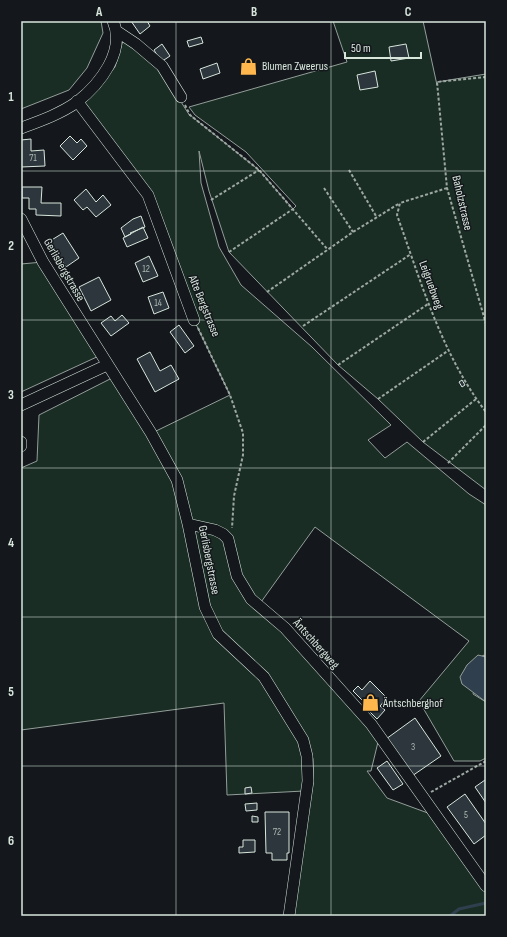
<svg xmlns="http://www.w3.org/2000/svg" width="507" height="937" font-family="'Sofia Sans Condensed',sans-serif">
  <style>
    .green { fill: #1a2d24; stroke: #939e99 }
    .water { fill: #2f3f4d; stroke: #939e99 }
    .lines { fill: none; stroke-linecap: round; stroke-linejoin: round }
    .stream { stroke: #2f3f4d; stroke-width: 3 }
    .building { fill: #2c363c; stroke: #d8e6dc }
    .minor-casing { stroke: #d8e6dc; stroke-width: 12 }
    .path { stroke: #9da8a2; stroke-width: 2; stroke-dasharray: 3 2; stroke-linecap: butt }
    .minor { stroke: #14181c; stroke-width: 11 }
    .grid { fill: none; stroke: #d8e6dc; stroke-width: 1; stroke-opacity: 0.55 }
    .labels { text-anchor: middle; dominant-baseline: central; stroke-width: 3; stroke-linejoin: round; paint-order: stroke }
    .number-label { font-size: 10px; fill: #adbab4 }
    .poi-label { font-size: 12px; fill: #d8e6dc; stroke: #14181c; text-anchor: start }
    .street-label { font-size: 12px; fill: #d8e6dc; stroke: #14181c }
    .neatline { fill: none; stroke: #d8e6dc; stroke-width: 1.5 }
    .grid-label { font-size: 13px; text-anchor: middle; font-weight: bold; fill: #d8e6dc }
  </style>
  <rect width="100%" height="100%" fill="#14181c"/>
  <path class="green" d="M21,21H101L103,33L87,68L69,90L21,109Z
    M333,21H423L437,85V82L486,74V490L423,442L378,399L338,365L229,252L209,191L199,151L201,183L219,247L241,285L312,347L391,425L368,440L385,458L407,442L469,494L486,505V657L483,655L473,694L486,702V758L480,761H454L419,701L469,641L315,527L256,609L282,631L367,726L378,742L371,771H367L387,798L436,816L486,886V916H292L313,783V759L307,738L221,631L210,606L196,539L154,432L230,395L194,320L148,195L77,101L98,87L115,67L124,37L160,69L190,116V115L259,170L293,209L296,206L246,152L195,115L189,107L347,62Z
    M43,262L101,355L21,392V264Z
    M112,378L174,480L202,607L262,679L300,740L305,757L304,791L227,795L224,703L21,730V468L37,461L39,415Z"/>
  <path class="water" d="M478,655L486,657V702L462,684L460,677L467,665Z"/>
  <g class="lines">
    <path class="stream" d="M450,916L459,909L486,903"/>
  </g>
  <path class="building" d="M131,21H147L150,26L140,34Z
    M201,37L203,43L189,47L187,41Z
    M162,44L170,56L161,62L154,50Z
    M406,44L409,58L391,61L389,47Z
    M217,63L220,73L203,79L200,69Z
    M375,71L378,87L360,90L357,75Z
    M70,136L77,143L81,139L87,146L73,160L60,146Z
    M31,139V151L44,150L45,166L21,167V140Z
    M22,187H42L41,203H61V216L36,215V209H29V198H22Z
    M86,189L96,202L103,195L111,205L96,217L87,207L83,210L74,200Z
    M141,216L145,227L130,233L131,234L125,237L121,228L133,219Z
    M143,227L148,238L127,247L123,238Z
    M63,233L79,258L66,267L50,241Z
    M149,256L158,276L143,282L135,263Z
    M99,277L111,300L91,311L79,287Z
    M163,292L169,308L154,314L148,297Z
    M122,315L129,323L111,336L101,323L111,316L115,321Z
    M179,325L194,346L185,353L170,332Z
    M150,352L160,371L171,365L179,379L155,392L137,359Z
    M462,380L465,385L462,387L459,382Z
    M370,681L387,698L380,706L385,710L377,719L370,712L372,710L353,691L358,686L362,690Z
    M415,718L441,756L412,776L386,739Z
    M387,761L403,784L393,790L377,768Z
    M485,780L486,782V803L475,787Z
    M251,787L252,793L245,794V788Z
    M465,794L486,824V835L474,844L447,807Z
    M257,803V810L246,811L245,804Z
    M265,812H289V853H287V860H272V853H266Z
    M252,816L258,817V822H252Z
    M243,840H255V852L239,853V847H243Z"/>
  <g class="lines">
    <defs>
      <path id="minor" d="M118,32L136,44L162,66L181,97
        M77,101L148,195L194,320
        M21,128C40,121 60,114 77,102C100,84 126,51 113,21
        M21,219L43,262L151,433L177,480L188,524L205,607L218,634L264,677L303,740L307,756L308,781L289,916
        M21,405L107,365
        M21,442V446
        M188,524L215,530L223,534L228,539L237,576L251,599L285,628L371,724L486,886"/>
    </defs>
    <use href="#minor" class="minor-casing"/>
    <path class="path" d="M486,77L437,82L447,188L486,324
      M185,105L190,115L259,170L328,250
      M349,170L376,216
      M324,188L353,232
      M447,188L400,203L397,215C421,282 442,355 486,412
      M211,200L259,170
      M229,252L293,209
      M267,292L353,232L400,203
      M303,326L411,254
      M198,328L230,395L243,433V455L234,496L232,528
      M338,365L428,304
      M378,399L449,350
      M423,442L476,399
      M448,463L486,425
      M431,792L486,761"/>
    <use href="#minor" class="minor"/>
  </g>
  <path class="grid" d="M176,21V916M331,21V916M21,171H486M21,320H486M21,468H486M21,617H486M21,766H486"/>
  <defs>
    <symbol id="shop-bare" viewBox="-9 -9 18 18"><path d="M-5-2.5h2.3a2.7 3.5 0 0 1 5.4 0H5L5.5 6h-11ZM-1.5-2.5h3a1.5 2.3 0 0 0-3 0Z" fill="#ffb74d" stroke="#14181c" stroke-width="2.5" paint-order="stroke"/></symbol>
  </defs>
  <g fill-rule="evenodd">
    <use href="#shop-bare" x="236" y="54" width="25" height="25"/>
    <use href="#shop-bare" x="358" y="690" width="25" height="25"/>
  </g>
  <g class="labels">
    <g class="number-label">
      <text x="33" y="158">71</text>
      <text x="146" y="269">12</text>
      <text x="158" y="303">14</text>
      <text x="413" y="747">3</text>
      <text x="466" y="815">5</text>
      <text x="277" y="832">72</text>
    </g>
    <g class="poi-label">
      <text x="262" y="66">Blumen Zweerus</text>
      <text x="383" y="703">Äntschberghof</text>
    </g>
    <g class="street-label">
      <text transform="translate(462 203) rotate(77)">Baholzstrasse</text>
      <text transform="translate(64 270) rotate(60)">Gerlisbergstrasse</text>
      <text transform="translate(431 285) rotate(70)">Leigruebweg</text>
      <text transform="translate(204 306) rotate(68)">Alte Bergstrasse</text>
      <text transform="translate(209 560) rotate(79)">Gerlisbergstrasse</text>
      <text transform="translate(316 644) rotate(48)">Äntschbergweg</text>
    </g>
  </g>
  <rect width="507" height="937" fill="none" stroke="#14181c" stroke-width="44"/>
  <path d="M345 52v6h76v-6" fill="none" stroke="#d8e6dc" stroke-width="2"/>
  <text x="351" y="52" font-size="12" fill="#d8e6dc" stroke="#14181c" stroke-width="3" paint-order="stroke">50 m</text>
  <rect x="22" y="22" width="463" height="893" class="neatline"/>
  <g class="grid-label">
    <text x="99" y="16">A</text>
    <text x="254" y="16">B</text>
    <text x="408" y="16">C</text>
    <text x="11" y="101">1</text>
    <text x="11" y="250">2</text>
    <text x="11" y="399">3</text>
    <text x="11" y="547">4</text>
    <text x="11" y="696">5</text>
    <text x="11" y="845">6</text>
  </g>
</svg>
